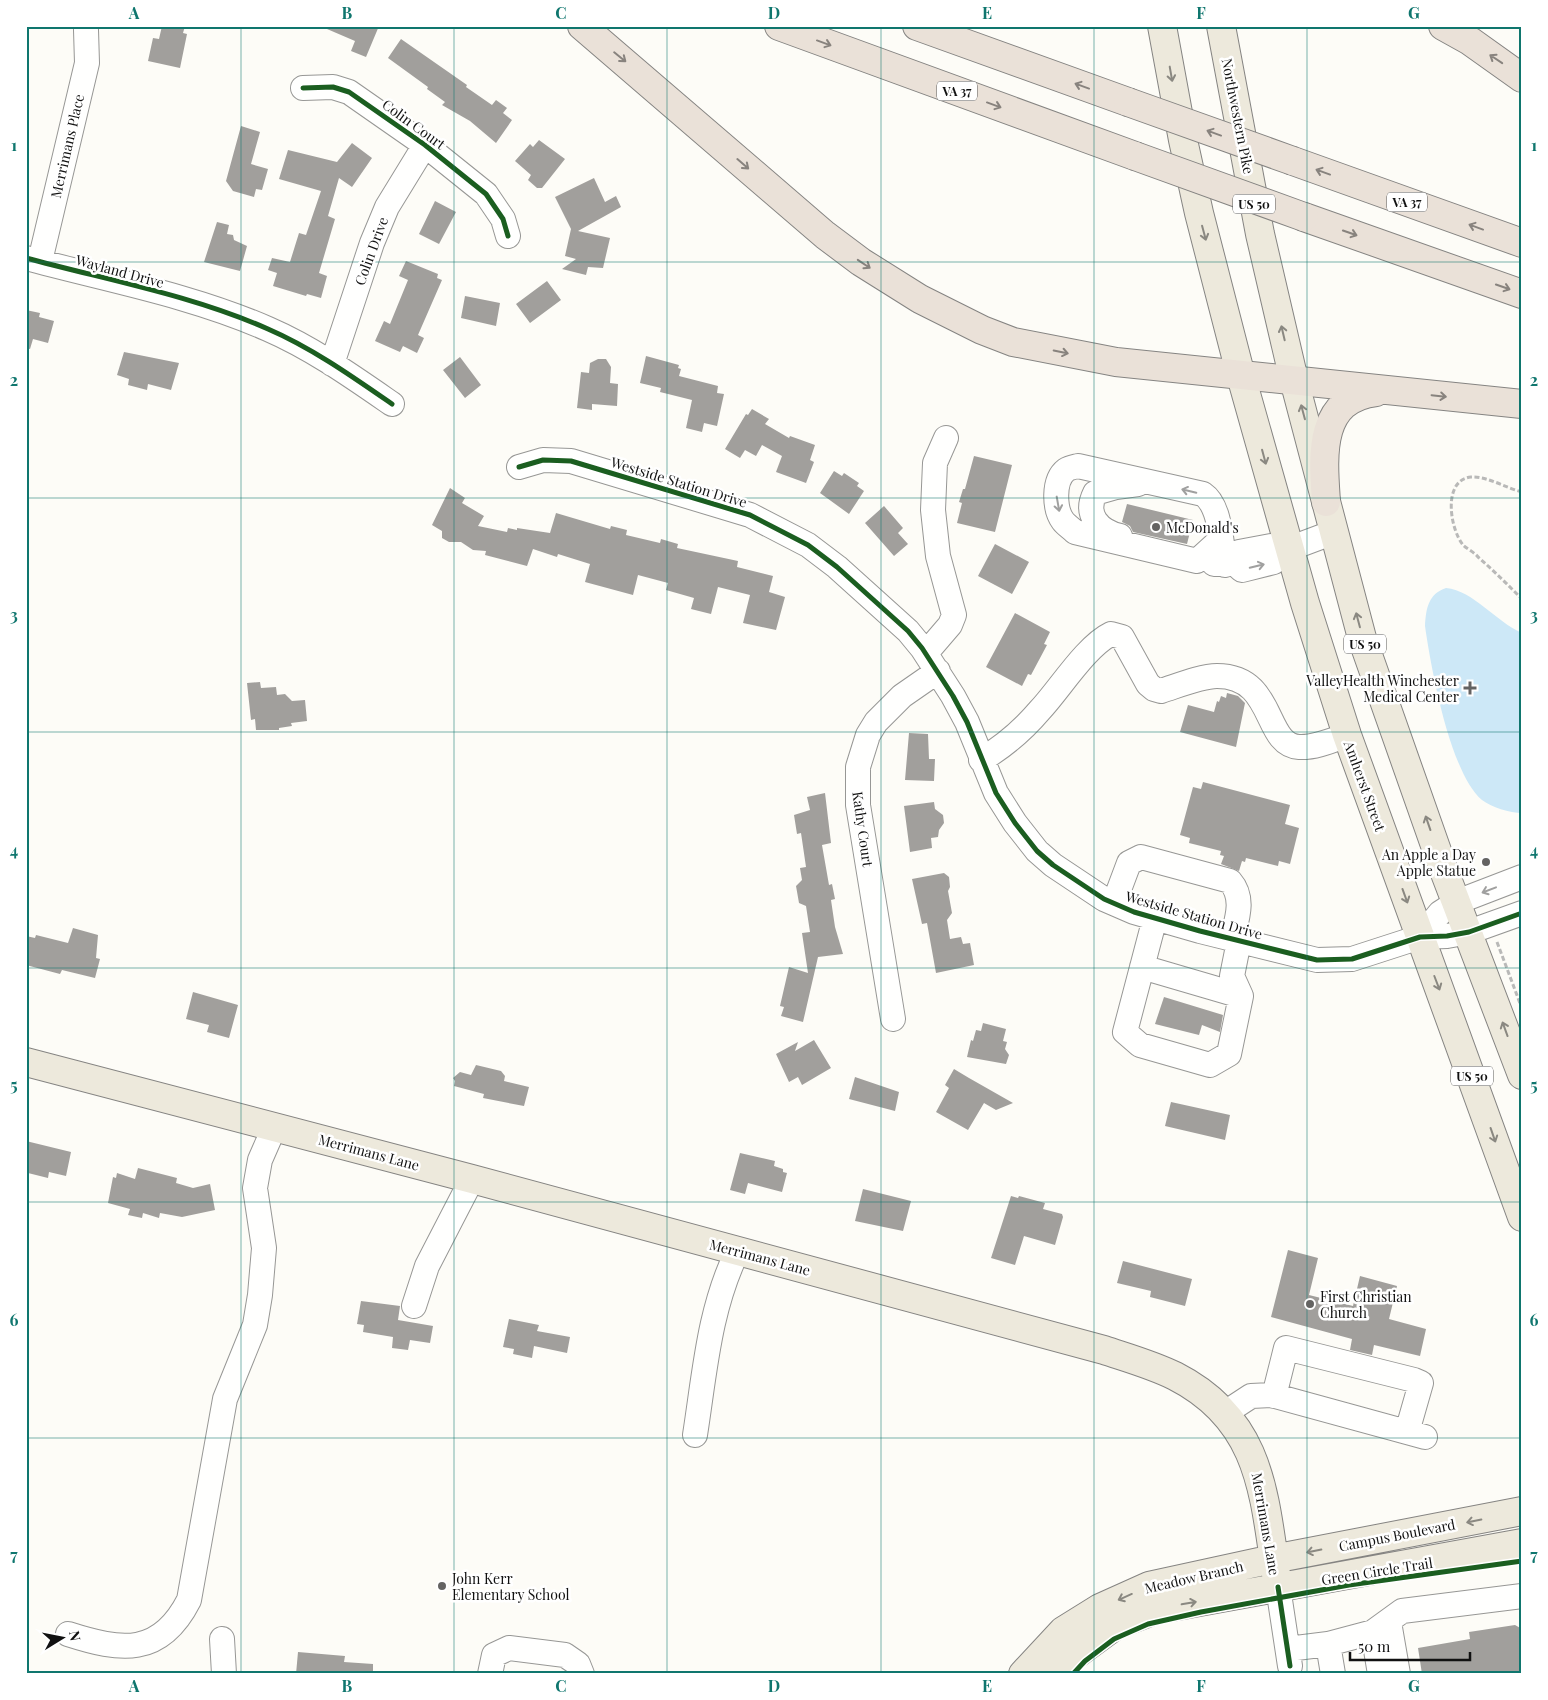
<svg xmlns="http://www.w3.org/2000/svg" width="1548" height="1700" font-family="'Playfair Display',serif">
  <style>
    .water { fill: #cde8f7 }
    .building { fill: #a19f9c }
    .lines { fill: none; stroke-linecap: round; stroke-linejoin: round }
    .minor-casing { stroke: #979795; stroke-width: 26 }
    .major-casing { stroke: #858482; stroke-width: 30 }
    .highway-casing { stroke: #858482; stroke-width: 30 }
    .path { stroke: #b9b9b8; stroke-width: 3; stroke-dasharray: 5 2.5; stroke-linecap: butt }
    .minor { stroke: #fffffe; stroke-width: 24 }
    .major { stroke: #ede9dc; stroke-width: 28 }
    .highway { stroke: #eae1d8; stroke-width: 28 }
    .highway-bridge-casing { stroke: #858482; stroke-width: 30; stroke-linecap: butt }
    .highway-bridge { stroke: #eae1d8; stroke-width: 28 }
    .cycleway-casing { stroke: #fff; stroke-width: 8 }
    .cycleway { stroke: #1b5e20; stroke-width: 5 }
    .oneway { stroke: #88837e }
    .oneway2 { stroke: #8a8881 }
    .oneway3 { stroke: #a0a09f }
    .grid { fill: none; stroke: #0f766e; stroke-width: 1; stroke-opacity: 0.55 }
    .poi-dot { fill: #646362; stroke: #fff; stroke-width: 2 }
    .labels { text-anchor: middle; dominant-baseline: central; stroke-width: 5; stroke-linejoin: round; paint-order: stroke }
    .shield { fill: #fff; stroke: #585858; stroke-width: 1 }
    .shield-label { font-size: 12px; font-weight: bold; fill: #111 }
    .street-label { font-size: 14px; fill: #111; stroke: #fff }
    .poi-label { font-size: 14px; fill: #111; stroke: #fff; text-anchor: start }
    .neatline { fill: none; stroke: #0f766e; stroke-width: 2 }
    .grid-label { font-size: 16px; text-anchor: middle; font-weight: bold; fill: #0f766e }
  </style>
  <rect width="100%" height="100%" fill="#fdfcf7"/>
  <path class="water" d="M1446,588C1474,591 1495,621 1522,633V813C1510,813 1491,807 1482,800C1450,773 1431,668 1425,626C1426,609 1428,594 1446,588Z"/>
  <path class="building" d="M162,26H185L183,33L187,34L180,68L148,61L153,38L159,39Z
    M320,26H379L366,57L351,51L355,41Z
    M401,39L467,85L466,87L492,105L496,100L507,108L503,113L512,120L496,143L470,121L442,105L445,102L427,89L428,87L388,58Z
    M241,126L260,132L251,164L268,169L262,190L256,189L254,197L233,191L226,181Z
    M539,140L565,159L542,188H537L528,180L531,175L515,161L530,144L533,147Z
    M352,143L372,158L352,187L339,178L328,216L335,219L319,273L327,276L321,298L307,294L306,296L273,286L277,273L268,270L272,258L290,262L299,233L306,235L321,191L279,179L288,150L337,162Z
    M594,178L605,202L616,196L621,207L578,231L610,238L603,268L588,267L586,275L562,269L576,259L565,256L571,229L555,197Z
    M435,201L456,212L439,244L419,234Z
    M217,222L229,225L227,234L233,235L234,240L247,246L240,271L204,262Z
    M406,261L438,274L437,278L442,280L418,335L424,338L417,353L403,346L400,352L375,341L384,321L390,324L408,280L399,276Z
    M547,281L561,300L530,323L516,304Z
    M465,296L500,303L496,326L461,318Z
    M26,310L40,313L39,317L54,321L48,343L33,339L30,349L26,348Z
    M124,352L179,363L171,390L148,384L147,390L128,385L129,379L117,375Z
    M646,356L679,365L678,368L681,369L679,376L718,386L717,393L724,394L717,426L704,423L702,432L686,428L692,400L660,392L661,388L640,383Z
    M460,357L481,385L465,398L443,370Z
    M598,359H606L611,367L610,383L618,384L617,406L592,404V410L577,408L581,372L589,373L590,363Z
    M752,409L769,419L765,424L789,438L790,436L815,445L810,460L814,462L806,483L776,472L782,456L762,445L756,456L745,450L740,458L725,449L746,414L748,415Z
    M974,456L1012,465L995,532L957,523L962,503L959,502L963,489H965Z
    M834,471L842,476L844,473L859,483L857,486L864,491L849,514L820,493Z
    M450,488L465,498L462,503L484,516L478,526L507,532L508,528L517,530V528L550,533L556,513L610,529L611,526L627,530L626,535L660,543L661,539L678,544L677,548L738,561L737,567L773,576L769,592L785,597L776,630L743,623L750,595L718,587L711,614L691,609L694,598L666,590L668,583L638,575L633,595L585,582L590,564L558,554L557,557L533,549L527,566L485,555L486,551L473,550L461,542H449L442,538V531L432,525Z
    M1127,504L1193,520L1187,544L1133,532L1130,526L1122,522Z
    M884,506L903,528L898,533L908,544L894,556L865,523Z
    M995,544L1029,562L1012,594L978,576Z
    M1015,613L1050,632L1044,644L1047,645L1031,675L1028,674L1022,686L986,667Z
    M260,682L261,688L276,687L277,695L285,694L292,701L305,700L307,721L291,723L292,726L279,728V730H256L255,719L251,720L247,683Z
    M1227,693L1238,696L1245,703L1236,747L1180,732L1188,705L1214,712L1217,701L1219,702L1221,696L1226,698Z
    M909,733L928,734L929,759H935L934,781L905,780Z
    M1203,782L1290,805L1285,824L1299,828L1290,864L1279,861L1278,866L1246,858L1245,862L1242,861L1239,871L1221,864L1224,856L1220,855L1221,851L1189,843L1190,838L1180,835L1193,787L1201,789Z
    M825,793L831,843L822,845L829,885L832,884L835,899L831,900L835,927L843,954L818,957L803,1022L781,1016L784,1007L780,1006L789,967L808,973L802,933L810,932L806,906L799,903L796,886L802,880L800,868L806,867L801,833L797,834L794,815L810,810L807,797Z
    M934,802L935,809L943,815L944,823L939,830L938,837L931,838L932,848L910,852L904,806Z
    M944,873L949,877L950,887L948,891L952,913L947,920L950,939L961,937L963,944L970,943L974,965L936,973L927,923L922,924L912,879Z
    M73,928L98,935L96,958L100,959L95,978L62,970L60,974L26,965V936L35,938L36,935L68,943Z
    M193,992L238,1005L229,1038L207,1032L209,1025L186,1019Z
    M1164,997L1223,1015L1220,1032L1202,1025L1199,1035L1155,1024Z
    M983,1023L1006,1029L1003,1041L1007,1042L1005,1049L1009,1055L1006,1064L967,1057L971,1040L973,1041L976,1030L981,1031Z
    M814,1040L831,1068L802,1085L798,1077L789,1082L776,1054L798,1042L795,1051Z
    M476,1065L501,1071L505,1076L504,1081L529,1087L524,1106L483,1098L484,1094L454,1086L455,1081L453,1078L460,1072L471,1075Z
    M954,1069L969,1078L1013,1103L996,1110L984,1103L968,1130L936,1112L949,1088L945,1085Z
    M855,1077L899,1092L895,1111L849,1099Z
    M1171,1102L1230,1115L1225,1140L1165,1126Z
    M26,1141L71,1152L66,1176L49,1172L48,1178L28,1173L29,1167L26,1166Z
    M740,1153L775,1161L774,1166L783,1169V1172L787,1173L782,1192L748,1183L745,1194L730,1190Z
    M138,1168L177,1178L176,1183L193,1188L210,1184L215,1210L182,1217L160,1213L159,1218L143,1213L142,1218L128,1215L130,1209L108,1203L113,1177L116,1178L117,1173L135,1179Z
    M863,1189L911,1201L903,1231L855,1221Z
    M1011,1196L1018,1198L1019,1196L1045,1203L1043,1209L1062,1214L1063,1217L1055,1245L1024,1236L1015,1265L991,1258Z
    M1288,1250L1318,1258L1309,1295L1353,1306L1360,1276L1397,1286L1389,1319L1426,1329L1420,1356L1374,1345L1372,1355L1350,1350L1352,1339L1271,1317Z
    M1123,1261L1192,1279L1185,1306L1150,1297L1151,1291L1117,1283Z
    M361,1301L400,1306L398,1320L433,1326L430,1343L410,1340L408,1350L392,1348L393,1337L363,1332L364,1325L357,1324Z
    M509,1319L539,1325L537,1331L570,1337L567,1353L534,1346L532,1358L513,1354L514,1349L503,1347Z
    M1515,1625L1522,1629V1674H1422L1418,1648L1470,1639L1469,1632Z
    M298,1652L345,1656L344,1662L373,1664V1674H296Z"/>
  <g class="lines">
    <defs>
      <path id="minor" d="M303,88L333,87L349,92L425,145L486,194L503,219L508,236
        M26,258C107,280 191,295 268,329C312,348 353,377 392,404
        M40,261L87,63L86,30
        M332,364L372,243L387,207L425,145
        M519,467L543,460L571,461L750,515L808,545L837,567L908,631L922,648L953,696L967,722L996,793L1015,823L1037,851L1053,865L1104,899L1134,912L1200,931L1317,960L1352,959L1420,937L1447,936L1469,932L1522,913
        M1120,536C1099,531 1084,515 1095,493L1116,487L1138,484
        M1220,540L1197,561L1075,532C1071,528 1066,525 1063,521C1054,509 1053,480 1066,470C1069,468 1074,467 1078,466L1203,494C1221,506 1221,544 1225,565
        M1278,553L1334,532
        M1233,562L1242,570L1274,562L1278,553
        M1214,564L1233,562L1239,552L1271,546L1278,553
        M926,653L950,625L954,615L938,556L933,510L935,463L946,438
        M981,760C1003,747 1023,730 1040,710C1059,690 1086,646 1111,634L1122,637L1148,684L1154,689L1161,691C1177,686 1201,676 1217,676C1276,676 1263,745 1299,747C1315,748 1333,740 1347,735
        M1114,903L1129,863L1141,857L1230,881C1245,898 1237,919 1232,939
        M1155,918L1125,1032L1140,1045L1210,1065L1229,1054L1241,996L1232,976L1239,941
        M1420,937L1440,913L1457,902L1522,877
        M1142,967L1241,996
        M893,1019L858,805V767L868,735L876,722L902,696L938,671
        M414,1306L427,1266L472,1179
        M1274,1396L1286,1348L1414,1380L1421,1383L1407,1432
        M1225,1413L1251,1396L1272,1395L1425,1437
        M695,1435C705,1371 709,1309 738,1250
        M1278,1587L1290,1666
        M1389,1622L1398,1674
        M1373,1632L1380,1674
        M68,1634C121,1651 160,1657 189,1600L225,1399L255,1325L260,1295L264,1248L255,1188L260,1160L274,1128
        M222,1639L224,1674
        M1288,1649L1328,1644
        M490,1674L494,1655L509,1648L565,1655L578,1664L582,1674
        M1333,1674L1328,1644L1373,1632L1402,1611L1522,1596"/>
      <path id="major" d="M1162,26L1183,140L1199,213L1241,376L1305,603L1347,735L1522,1217
        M1221,26L1260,234L1294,380L1362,638L1443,868L1522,1075
        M26,1062L472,1179L1104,1350C1128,1358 1153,1365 1175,1376C1265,1422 1264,1500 1278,1587
        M1023,1674L1063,1631L1100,1608L1149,1586L1273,1559L1522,1511
        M1056,1674L1075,1655L1116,1625L1155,1610L1522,1543"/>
      <path id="highway" d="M582,26L825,235L861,262L920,299L982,330L1013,342L1116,362L1522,404
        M779,26L1135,156
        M917,26L1128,102
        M1443,26L1470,41L1522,78
        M1293,161L1522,243
        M1304,217L1522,294
        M1326,502C1323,457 1317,399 1376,392"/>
    </defs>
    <use href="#minor" class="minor-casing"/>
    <use href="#major" class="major-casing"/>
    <use href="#highway" class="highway-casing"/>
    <path class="path" d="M1522,492C1506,488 1487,476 1471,477C1442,480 1450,529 1463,545C1467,549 1474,552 1478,557C1493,570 1508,585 1522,599
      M1497,942L1521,1006"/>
    <use href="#minor" class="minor"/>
    <use href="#major" class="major"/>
    <use href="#highway" class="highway"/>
    <defs>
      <path id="highway-bridge" d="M1128,102L1293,161
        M1135,156L1304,217"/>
    </defs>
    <use href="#highway-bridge" class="highway-bridge-casing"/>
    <use href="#highway-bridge" class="highway-bridge"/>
    <defs>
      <path id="cycleway" d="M303,88L333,87L349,92L425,145L486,194L503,219L508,236
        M26,258C107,280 191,295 268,329C312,348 353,377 392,404
        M519,467L543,460L571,461L750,515L808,545L837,567L908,631L922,648L953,696L967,722L996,793L1015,823L1037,851L1053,865L1104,899L1134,912L1200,931L1317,960L1352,959L1420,937L1447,936L1469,932L1522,913
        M1278,1587L1290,1666
        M1073,1674L1085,1661L1114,1639L1148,1624L1201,1612L1349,1585L1522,1561"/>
    </defs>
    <use href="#cycleway" class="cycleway-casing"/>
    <use href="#cycleway" class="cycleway"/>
  </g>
  <defs><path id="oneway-shaft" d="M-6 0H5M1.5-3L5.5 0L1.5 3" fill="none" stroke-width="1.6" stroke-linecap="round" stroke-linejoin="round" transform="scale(1.25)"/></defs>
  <g class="oneway">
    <use href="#oneway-shaft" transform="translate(824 43) rotate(20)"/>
    <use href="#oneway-shaft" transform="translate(620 57) rotate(39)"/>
    <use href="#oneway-shaft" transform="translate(1496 59) rotate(-146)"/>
    <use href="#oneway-shaft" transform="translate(1082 86) rotate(-160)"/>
    <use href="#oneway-shaft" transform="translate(994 105) rotate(20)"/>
    <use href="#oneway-shaft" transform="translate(1214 133) rotate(-160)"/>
    <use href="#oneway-shaft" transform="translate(743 164) rotate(41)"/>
    <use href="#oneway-shaft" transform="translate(1323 172) rotate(-160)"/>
    <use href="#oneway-shaft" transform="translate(1476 227) rotate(-160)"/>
    <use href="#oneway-shaft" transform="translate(1350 233) rotate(19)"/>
    <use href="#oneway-shaft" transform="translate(864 264) rotate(34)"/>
    <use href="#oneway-shaft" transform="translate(1503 287) rotate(19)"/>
    <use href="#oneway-shaft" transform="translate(1061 352) rotate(12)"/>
    <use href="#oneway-shaft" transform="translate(1439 396) rotate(6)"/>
  </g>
  <g class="oneway2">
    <use href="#oneway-shaft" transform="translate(1171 74) rotate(80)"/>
    <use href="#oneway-shaft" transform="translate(1204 233) rotate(75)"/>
    <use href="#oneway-shaft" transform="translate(1283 333) rotate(-103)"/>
    <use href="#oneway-shaft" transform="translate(1303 412) rotate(-105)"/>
    <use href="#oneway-shaft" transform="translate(1264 457) rotate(75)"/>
    <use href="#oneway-shaft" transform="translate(1358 620) rotate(-105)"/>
    <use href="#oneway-shaft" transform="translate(1428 823) rotate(-109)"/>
    <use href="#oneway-shaft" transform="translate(1405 896) rotate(70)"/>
    <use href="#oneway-shaft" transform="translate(1437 983) rotate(69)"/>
    <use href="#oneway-shaft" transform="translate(1505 1029) rotate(-110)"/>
    <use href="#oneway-shaft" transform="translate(1493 1135) rotate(71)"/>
    <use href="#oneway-shaft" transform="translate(1474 1521) rotate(169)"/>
    <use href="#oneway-shaft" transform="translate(1314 1551) rotate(169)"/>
    <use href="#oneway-shaft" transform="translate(1125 1597) rotate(156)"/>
    <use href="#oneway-shaft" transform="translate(1189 1603) rotate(-10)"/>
  </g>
  <g class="oneway3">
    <use href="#oneway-shaft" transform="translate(1189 491) rotate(-167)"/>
    <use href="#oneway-shaft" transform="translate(1058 504) rotate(80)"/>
    <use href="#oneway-shaft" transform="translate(1257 566) rotate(-14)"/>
    <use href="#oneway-shaft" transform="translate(1489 890) rotate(159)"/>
  </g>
  <path class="grid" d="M241,26V1674M454,26V1674M667,26V1674M881,26V1674M1094,26V1674M1307,26V1674M26,262H1522M26,498H1522M26,732H1522M26,968H1522M26,1202H1522M26,1438H1522"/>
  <g class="poi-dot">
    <circle cx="1156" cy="527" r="5"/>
    <path d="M1467.5 680.5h5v5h5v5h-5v5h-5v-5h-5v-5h5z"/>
    <circle cx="1486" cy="862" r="5"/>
    <circle cx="1310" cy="1304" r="5"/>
    <circle cx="442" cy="1586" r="5"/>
  </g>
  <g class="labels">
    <g class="shield">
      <rect x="937" y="81.5" width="40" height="19" rx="4"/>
      <rect x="1387" y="192.5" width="40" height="19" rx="4"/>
      <rect x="1233" y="194.5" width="42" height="19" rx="4"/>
      <rect x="1344" y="634.5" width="42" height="19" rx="4"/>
      <rect x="1451" y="1066.5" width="42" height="19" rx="4"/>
    </g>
    <g class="shield-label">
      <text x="957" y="91">VA 37</text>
      <text x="1407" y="202">VA 37</text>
      <text x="1254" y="204">US 50</text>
      <text x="1365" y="644">US 50</text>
      <text x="1472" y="1076">US 50</text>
    </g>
    <g class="street-label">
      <text transform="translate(1238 116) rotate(79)">Northwestern Pike</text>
      <text transform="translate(414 124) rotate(36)">Colin Court</text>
      <text transform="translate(67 146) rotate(-77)">Merrimans Place</text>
      <text transform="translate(371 251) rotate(-70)">Colin Drive</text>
      <text transform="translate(120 271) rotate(15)">Wayland Drive</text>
      <text transform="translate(679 482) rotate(17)">Westside Station Drive</text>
      <text transform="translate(1365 786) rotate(70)">Amherst Street</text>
      <text transform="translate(863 829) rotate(82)">Kathy Court</text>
      <text transform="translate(1194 915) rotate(16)">Westside Station Drive</text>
      <text transform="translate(369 1152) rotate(15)">Merrimans Lane</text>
      <text transform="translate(760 1257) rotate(15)">Merrimans Lane</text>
      <text transform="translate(1266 1524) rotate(80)">Merrimans Lane</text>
      <text transform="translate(1397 1535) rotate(-11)">Campus Boulevard</text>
      <text transform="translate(1377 1571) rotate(-9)">Green Circle Trail</text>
      <text transform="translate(1194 1577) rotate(-13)">Meadow Branch</text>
    </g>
    <g class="poi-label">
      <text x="1166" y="527">McDonald's</text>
      <text x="1459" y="680" text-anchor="end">ValleyHealth Winchester<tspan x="1459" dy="16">Medical Center</tspan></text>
      <text x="1476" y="854" text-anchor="end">An Apple a Day<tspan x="1476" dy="16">Apple Statue</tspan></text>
      <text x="1320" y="1296">First Christian<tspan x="1320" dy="16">Church</tspan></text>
      <text x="452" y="1578">John Kerr<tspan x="452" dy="16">Elementary School</tspan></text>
    </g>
  </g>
  <rect width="1548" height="1700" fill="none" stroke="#ffffff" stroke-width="55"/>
  <g transform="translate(62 1638) rotate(80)" stroke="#ffffff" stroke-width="4" paint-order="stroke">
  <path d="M0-4L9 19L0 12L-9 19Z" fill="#111111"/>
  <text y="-8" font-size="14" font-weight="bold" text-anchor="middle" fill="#111111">N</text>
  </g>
  <path d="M1350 1652v8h120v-8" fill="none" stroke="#111111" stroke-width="2.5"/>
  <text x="1358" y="1652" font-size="15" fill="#111111" stroke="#ffffff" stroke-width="4" paint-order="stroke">50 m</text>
  <rect x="28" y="28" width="1492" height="1644" class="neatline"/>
  <g class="grid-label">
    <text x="134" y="19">A</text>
    <text x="347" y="19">B</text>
    <text x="561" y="19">C</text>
    <text x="774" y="19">D</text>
    <text x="987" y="19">E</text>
    <text x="1201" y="19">F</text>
    <text x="1414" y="19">G</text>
    <text x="14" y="151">1</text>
    <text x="1534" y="151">1</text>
    <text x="14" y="386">2</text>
    <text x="1534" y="386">2</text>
    <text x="14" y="621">3</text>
    <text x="1534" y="621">3</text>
    <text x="14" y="856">4</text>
    <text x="1534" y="856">4</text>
    <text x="14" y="1091">5</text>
    <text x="1534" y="1091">5</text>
    <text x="14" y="1326">6</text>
    <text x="1534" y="1326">6</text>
    <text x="14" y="1561">7</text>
    <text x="1534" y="1561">7</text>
    <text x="134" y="1692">A</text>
    <text x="347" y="1692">B</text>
    <text x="561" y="1692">C</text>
    <text x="774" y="1692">D</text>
    <text x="987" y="1692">E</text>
    <text x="1201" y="1692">F</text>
    <text x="1414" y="1692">G</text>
  </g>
</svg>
